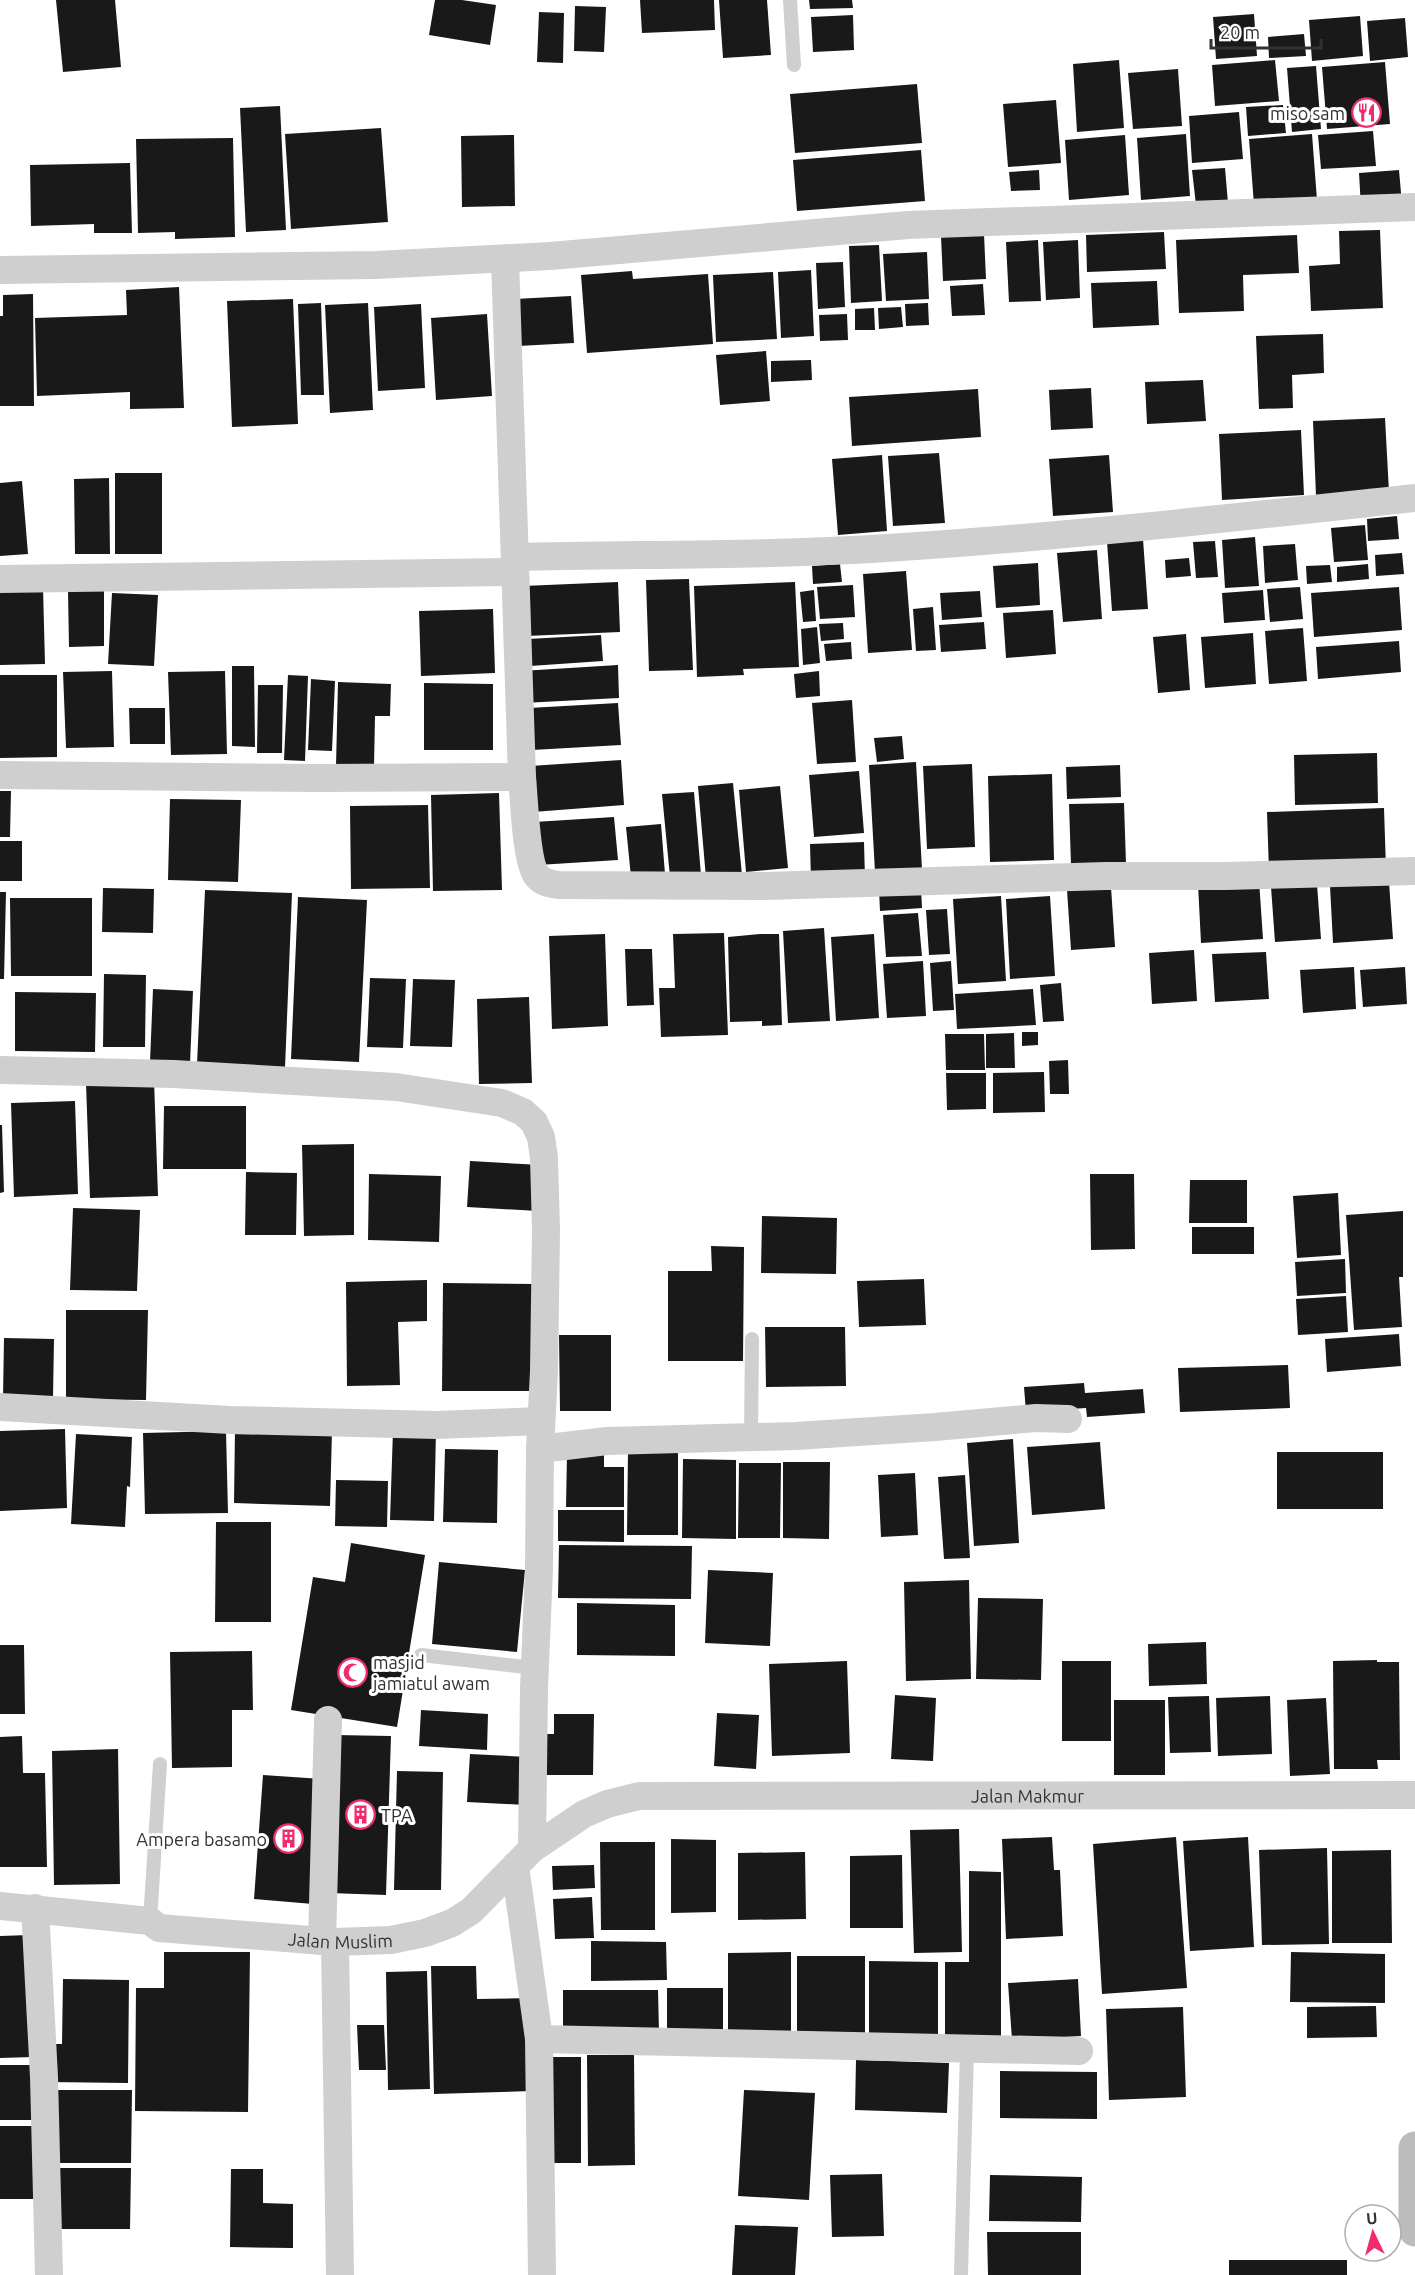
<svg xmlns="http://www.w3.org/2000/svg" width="1415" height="2275" font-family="Ubuntu,sans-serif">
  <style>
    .building { fill: #191919 }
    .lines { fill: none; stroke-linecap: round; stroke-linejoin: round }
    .lane { stroke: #cfcfcf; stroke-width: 14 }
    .street { stroke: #cfcfcf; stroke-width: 28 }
    .secondary { stroke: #bcbcbc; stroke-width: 33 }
    .labels { text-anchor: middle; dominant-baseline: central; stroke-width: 6; stroke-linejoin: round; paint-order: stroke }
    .poi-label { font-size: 18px; fill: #323232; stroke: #fff; text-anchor: end }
    .street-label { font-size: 18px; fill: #323232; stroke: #fff }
  </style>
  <rect width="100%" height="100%" fill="#fff"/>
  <path class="building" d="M56,0H115L121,67L63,72Z
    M435,0H462L496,5L490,45L429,35Z
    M640,0H714L715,30L642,33Z
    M719,0H767L771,55L723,58Z
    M809,0H852L853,8L810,9Z
    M575,6L606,7L604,52L574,51Z
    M539,12L564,13L563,63L537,62Z
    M1254,14L1257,56L1216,59L1213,17Z
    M853,15L854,50L813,52L811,17Z
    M1360,16L1363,56L1312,61L1309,20Z
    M1405,18L1408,57L1370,61L1367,21Z
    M1304,34L1306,56L1269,58L1268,37Z
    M1119,60L1124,128L1077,132L1073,64Z
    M1275,60L1279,101L1215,106L1212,65Z
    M1385,62L1390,124L1327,129L1322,67Z
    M1316,66L1321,129L1292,132L1287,68Z
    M1178,69L1182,126L1133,129L1128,73Z
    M917,84L922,143L795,153L790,94Z
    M1056,100L1061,163L1008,167L1003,104Z
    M1283,105L1286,133L1248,136L1246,107Z
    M280,106L286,230L246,232L240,108Z
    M1239,112L1243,159L1192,163L1189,116Z
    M381,128L388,222L291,229L285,134Z
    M1373,131L1376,166L1321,169L1318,135Z
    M1186,134L1190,196L1141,200L1137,138Z
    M1312,134L1317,200L1254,205L1249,139Z
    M514,135L515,206L462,207L461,136Z
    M1125,135L1129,195L1069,200L1065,140Z
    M233,138L235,237L175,239V232L138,233L136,139Z
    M921,150L925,201L797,211L793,160Z
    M130,163L132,233H94V224L31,226L30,165Z
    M1225,168L1228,203L1196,205L1192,170Z
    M1039,170L1040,190L1011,191L1009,172Z
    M1399,170L1402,204L1361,207L1359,173Z
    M1380,230L1383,308L1311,311L1309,266L1340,264L1339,231Z
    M1164,232L1166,269L1087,272L1086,235Z
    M984,234L986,279L943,281L941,236Z
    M1297,235L1299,273L1243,275L1244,311L1179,313L1176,240Z
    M1038,240L1041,301L1009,302L1006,242Z
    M1078,240L1080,298L1046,300L1043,242Z
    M879,245L882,301L851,303L849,246Z
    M927,252L929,299L886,301L883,254Z
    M843,262L845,307L818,309L816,263Z
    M811,270L814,336L781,338L778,272Z
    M632,271L633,279L708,274L713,344L587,353L581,275Z
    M773,272L777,339L716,342L713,275Z
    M1157,281L1159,325L1093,328L1091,283Z
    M983,284L985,315L952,316L950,286Z
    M179,287L184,408L130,409V392L37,396L35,318L127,315L126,290Z
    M33,294L34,406H0V316H3V295Z
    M571,296L574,343L518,346L515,299Z
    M293,299L298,424L232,427L227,301Z
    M321,303L324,395H301L298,304Z
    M368,303L373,410L330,413L325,305Z
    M928,303L929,325L906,326L905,304Z
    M421,304L425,388L378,391L374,307Z
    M901,307L903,327L879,329L878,308Z
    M874,308L875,330H855V309Z
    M487,314L492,396L436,400L431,318Z
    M847,314L848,340L820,341L819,315Z
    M1323,334L1324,373L1292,375L1293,408L1259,409L1256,336Z
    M766,351L770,401L720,405L716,355Z
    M811,360L812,380L771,382V361Z
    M1203,380L1206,421L1147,424L1145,382Z
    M1091,388L1093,428L1051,430L1049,390Z
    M978,389L981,437L852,446L849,397Z
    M1385,418L1389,492L1316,496L1313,421Z
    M1301,430L1304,495L1222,500L1219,434Z
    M939,453L945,523L893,526L888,456Z
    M882,455L887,531L838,535L832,459Z
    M1109,455L1113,512L1053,516L1049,459Z
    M115,473H162V554H115Z
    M109,478L110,554H75L74,479Z
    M22,481L28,554L0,556V483Z
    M1397,516L1399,539L1368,541L1367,519Z
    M1365,525L1368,560L1334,562L1331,528Z
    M1255,537L1259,586L1225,588L1222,540Z
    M1143,539L1148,609L1112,611L1107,542Z
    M1215,541L1218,577L1196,578L1193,542Z
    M1295,544L1298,580L1265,583L1263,546Z
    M1097,550L1102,619L1063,622L1057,553Z
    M1402,553L1404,574L1376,576L1375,555Z
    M1189,558L1191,576L1166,578L1165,560Z
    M1038,563L1040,605L996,608L993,566Z
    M840,564L842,582L813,584L812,566Z
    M1368,564L1369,579L1337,582V567Z
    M1330,565L1332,582L1307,584L1306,566Z
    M906,571L912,650L868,653L863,574Z
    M689,579L693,670L649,671L646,580Z
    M618,582L620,632L526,636L523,586Z
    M795,582L799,667L743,669L744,675L697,677L694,586Z
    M853,585L855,617L820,619L817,587Z
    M43,587L45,664L0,665V588Z
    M1300,587L1303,619L1270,622L1267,589Z
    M1399,587L1402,630L1314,637L1311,593Z
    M104,590V646L69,647L68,591Z
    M814,590L816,621L803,622L800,592Z
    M1263,590L1265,620L1224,623L1222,593Z
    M980,591L982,617L942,620L940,593Z
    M112,593L158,595L154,666L108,664Z
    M933,607L936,650L916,651L913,609Z
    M493,609L495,673L421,676L419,611Z
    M1053,610L1056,654L1006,658L1003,613Z
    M984,622L986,649L941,652L939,625Z
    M843,623L844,639L821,641L819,624Z
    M817,627L820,663L803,665L801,629Z
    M1303,628L1307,681L1269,684L1265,631Z
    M1253,633L1256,684L1205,688L1201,637Z
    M1186,634L1190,690L1158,693L1153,637Z
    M601,635L603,661L530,666L528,639Z
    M1399,641L1401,672L1318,679L1316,647Z
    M851,642L852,659L826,661L824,644Z
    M618,665L619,698L523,703L521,671Z
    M232,666H254L255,747L232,746Z
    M112,671L114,747L66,748L63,672Z
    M225,671L227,754L171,755L168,672Z
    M819,671L820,696L796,698L794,674Z
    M0,675H57V757L0,758Z
    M288,675L308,676L305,761L284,760Z
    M311,679L335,681L332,751L308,750Z
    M338,682L391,684L390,716H375L374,767L336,766Z
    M424,683L493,684V750H424Z
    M258,685H283L282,753H257Z
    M852,700L856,762L817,764L812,703Z
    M618,703L621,745L532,750L529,708Z
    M129,708H165V744H130Z
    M902,736L904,759L877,762L874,738Z
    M1377,753L1378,803L1295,805L1294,755Z
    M621,760L624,805L533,812L530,766Z
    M916,762L922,869L875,872L869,765Z
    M972,764L975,847L927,849L923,766Z
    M1120,765L1121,797L1067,799L1066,767Z
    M859,771L864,833L814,837L809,775Z
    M1052,774L1054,860L990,862L988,776Z
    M733,783L742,875L706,878L698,786Z
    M780,786L788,868L746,872L739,790Z
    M0,791H11L10,837H0Z
    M694,792L701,875L670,877L662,794Z
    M499,793L502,890L433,891L431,795Z
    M170,799L241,800L238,882L168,880Z
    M1124,803L1126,864L1071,865L1069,804Z
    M428,805L430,888L351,889L350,806Z
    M1384,808L1386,869L1269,872L1267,812Z
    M614,817L618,860L538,865L534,822Z
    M661,824L665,874L631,877L626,827Z
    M0,841H22V881H0Z
    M864,842L865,879L811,881L810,844Z
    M1259,880L1263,939L1201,943L1198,884Z
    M1389,882L1393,939L1333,943L1330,886Z
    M1317,884L1321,939L1275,942L1271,887Z
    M1111,887L1115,947L1071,950L1067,890Z
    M103,888L154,889L153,933L102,932Z
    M921,888L922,908L880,911L879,890Z
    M205,890L292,893L285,1068L197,1064Z
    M0,892H6L4,979H0Z
    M1001,896L1006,981L958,984L953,899Z
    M1050,896L1055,976L1010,979L1006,899Z
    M298,897L367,900L359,1062L291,1059Z
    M10,898H92V976H11Z
    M947,909L950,954L929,955L926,910Z
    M918,913L922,956L886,957L883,915Z
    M824,928L830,1021L788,1023L783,931Z
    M724,933L728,1035L661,1037L659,988H675L673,934Z
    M605,934L608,1026L552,1029L549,936Z
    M760,934H779L782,1025L762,1026V1021L730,1022L728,937Z
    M874,934L879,1018L836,1021L831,937Z
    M625,949H652L654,1005L627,1006Z
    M1194,950L1197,1001L1152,1004L1149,953Z
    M1266,952L1269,999L1215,1002L1212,954Z
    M923,961L926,1016L887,1018L883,964Z
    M951,961L954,1010L933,1011L930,963Z
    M1354,967L1356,1009L1303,1013L1300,970Z
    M1405,967L1407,1004L1363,1007L1360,970Z
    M104,974L146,975L145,1047H103Z
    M370,978L406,979L403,1048L367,1047Z
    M413,979L455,980L452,1047L410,1046Z
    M1061,983L1064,1021L1043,1022L1040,985Z
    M153,989L193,991L190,1064L150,1062Z
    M1033,989L1036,1025L957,1029L955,994Z
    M15,992L96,993L95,1052L15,1051Z
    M529,997L532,1083L479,1084L477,999Z
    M1022,1032H1038V1045L1022,1046Z
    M1014,1033L1015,1068H986V1034Z
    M945,1034H984L985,1070H946Z
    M1068,1060L1069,1094H1050L1049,1061Z
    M1044,1072L1045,1112L993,1113V1073Z
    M946,1073H986V1109L947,1110Z
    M154,1080L158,1196L90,1198L86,1083Z
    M75,1101L78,1194L14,1197L11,1103Z
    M164,1106H246V1169H163Z
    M0,1125H2L4,1192L0,1193Z
    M354,1144V1235L304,1236L302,1145Z
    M470,1161L541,1165L538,1211L467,1207Z
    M246,1172L297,1173L296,1235H245Z
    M369,1174L441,1176L439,1242L368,1240Z
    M1090,1174H1134L1135,1249L1091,1250Z
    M1190,1180H1247V1223H1189Z
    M1338,1193L1341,1255L1297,1258L1293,1196Z
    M73,1208L140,1210L137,1291L70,1290Z
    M1403,1211V1277H1399L1402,1327L1354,1330L1346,1215Z
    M762,1216L837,1218L836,1274L761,1273Z
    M1192,1227H1254V1254H1192Z
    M711,1246L744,1247L743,1361H668V1271H712Z
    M1345,1259L1346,1293L1297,1296L1295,1262Z
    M924,1279L926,1325L859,1327L857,1281Z
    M427,1280V1321L398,1322L400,1385L347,1386L346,1282Z
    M443,1283L534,1284L533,1391H442Z
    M1346,1296L1348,1332L1298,1335L1296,1299Z
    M66,1310H148L146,1400L66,1399Z
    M765,1327H845L846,1386L766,1387Z
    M1399,1334L1401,1366L1327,1372L1325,1339Z
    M559,1335H611V1411H560Z
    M4,1338L54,1339L53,1397H3Z
    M1288,1365L1290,1408L1180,1412L1178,1368Z
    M1084,1383L1085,1393L1143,1389L1145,1413L1087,1417L1086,1408L1026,1412L1024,1387Z
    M65,1429L67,1508L0,1511V1431Z
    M235,1429L332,1431L330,1506L234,1503Z
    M393,1430L436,1431L434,1521L390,1520Z
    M226,1431L228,1513L145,1514L143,1433Z
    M76,1434L132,1437L130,1487L127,1486L125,1527L71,1524Z
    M1013,1439L1019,1543L974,1546L967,1443Z
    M1100,1442L1105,1509L1032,1515L1027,1447Z
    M445,1449L498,1450L497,1523L443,1522Z
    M628,1449H678V1535H627Z
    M1277,1452H1383V1509H1277Z
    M567,1453H604V1467H624V1507H566Z
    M683,1459L736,1460V1539L682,1538Z
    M783,1462H830L829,1539L783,1538Z
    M739,1463H781L780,1538H738Z
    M915,1473L918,1535L881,1537L878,1475Z
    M965,1475L970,1558L944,1559L938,1477Z
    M336,1480L388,1481L387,1527L335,1526Z
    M558,1510H624V1542L558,1541Z
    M216,1522H271V1622H215Z
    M351,1543L425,1555L397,1727L291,1710L313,1577L345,1582Z
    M559,1545L692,1546L691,1599L558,1598Z
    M439,1562L525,1570L517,1652L432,1644Z
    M708,1570L773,1573L770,1646L705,1643Z
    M969,1580L971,1679L906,1681L904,1582Z
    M978,1598L1043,1599L1041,1680L976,1679Z
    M577,1603L675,1605V1656L577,1655Z
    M1206,1642L1207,1684L1149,1686L1148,1644Z
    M0,1645H24L25,1714H0Z
    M252,1651L253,1710H232V1767L172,1768L170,1652Z
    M1377,1660V1662H1399L1400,1760H1377L1378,1769H1334L1333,1661Z
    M847,1661L850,1753L772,1756L769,1664Z
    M1062,1661H1111V1741H1062Z
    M895,1695L936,1698L933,1761L891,1759Z
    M1209,1696L1211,1752L1170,1753L1168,1697Z
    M1270,1696L1272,1754L1218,1756L1216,1698Z
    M1326,1698L1330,1774L1290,1776L1287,1700Z
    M1114,1700H1165V1775H1114Z
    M421,1710L488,1714L487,1750L419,1746Z
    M717,1713L759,1715L756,1769L714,1766Z
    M554,1714H594L593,1775H544V1734H554Z
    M335,1735L391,1736L386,1895L329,1893Z
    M22,1736L23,1773H45L47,1867H0V1737Z
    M118,1749L120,1884L54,1885L52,1751Z
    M470,1754L528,1757L525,1805L467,1802Z
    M397,1771L443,1772L441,1890H394Z
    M263,1775L322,1779L313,1904L254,1899Z
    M959,1829L962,1952L914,1953L910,1830Z
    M1052,1837L1054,1870H1060L1063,1936L1006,1939L1002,1839Z
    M1176,1837L1187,1988L1102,1994L1093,1844Z
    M1248,1837L1254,1947L1190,1951L1183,1841Z
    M671,1839L716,1840V1912L671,1913Z
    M600,1842H655V1930H601Z
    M1327,1848L1329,1944L1262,1945L1259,1850Z
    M1391,1850L1392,1943H1332V1851Z
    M805,1852L806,1919L738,1920V1853Z
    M902,1855L903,1928H850V1856Z
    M594,1865L595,1888L553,1890L552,1866Z
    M969,1871L1001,1872V2036H945V1962H969Z
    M592,1897L594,1938L555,1939L553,1899Z
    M29,1935L33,2057L0,2058V1936Z
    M591,1941L666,1942L667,1980L591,1981Z
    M164,1952H250L248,2112L135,2111L136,1988H164Z
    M791,1952V2031L728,2032V1953Z
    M1291,1952L1385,1954V2003L1290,2002Z
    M797,1956H865V2033L797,2034Z
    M869,1961L938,1962V2042H869Z
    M431,1966H476L477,1999L530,1998L532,2091L434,2094Z
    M427,1971L430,2089L388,2090L386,1972Z
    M63,1979L129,1980L128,2083L48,2082V2044H62Z
    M1078,1979L1081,2036L1012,2040L1008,1983Z
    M667,1988H723V2035L667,2036Z
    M563,1990H658L659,2033H563Z
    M1376,2006L1377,2037L1307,2038V2007Z
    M1183,2007L1186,2097L1109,2100L1106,2009Z
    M357,2025H384L386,2070H359Z
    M587,2055H634L635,2165L588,2166Z
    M543,2057H581V2163H543Z
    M856,2060L949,2063L947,2113L855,2110Z
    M0,2065H38V2120H0Z
    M1000,2071L1097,2072V2119L1000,2118Z
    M57,2090H132L131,2163H57Z
    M744,2090L815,2093L809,2200L738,2196Z
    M0,2126H38V2199H0Z
    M57,2168H131L130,2229H56Z
    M231,2169H263V2203L293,2204V2248L230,2247Z
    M882,2174L884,2236L832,2237L830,2175Z
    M990,2175L1082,2177L1081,2222L989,2221Z
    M735,2225L798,2227L795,2275H732Z
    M987,2232H1081V2275H988Z
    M1229,2260H1347V2275H1229Z"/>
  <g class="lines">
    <path class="lane" d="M790,0L794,65
      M751,1437L752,1339
      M421,1655L534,1668
      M150,1921L160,1764
      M961,2275L967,2050"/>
    <g class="street">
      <path d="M505,259L522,777C524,797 526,863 537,876C543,883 551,884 559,885L765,886L1106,876H1226L1415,871"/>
      <path d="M0,270L376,265L550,256L908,225L1415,207"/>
      <path d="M515,557C639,554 763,556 887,548C1063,537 1239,517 1415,498"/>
      <path d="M0,579L514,572"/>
      <path d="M0,775L319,778L522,777"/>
      <path d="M0,1070L174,1074L396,1087L502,1103L523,1112L534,1122L541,1137L544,1158L546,1230L544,1371L540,1449L539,1569L534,1688L532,1849"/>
      <path d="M0,1407L230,1420L437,1425L541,1421"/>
      <path d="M540,1449L607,1441L796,1436L935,1427L1036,1418L1068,1419"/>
      <path d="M515,1866L539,2039L542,2275"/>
      <path id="s1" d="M0,1906L150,1921L159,1928L335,1942L391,1940L425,1933L452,1923L471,1911L532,1849L584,1814L607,1804L639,1796L1415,1795"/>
      <path d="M35,1908L44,2077L49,2275"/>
      <path d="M322,1941L328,1720"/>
      <path d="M335,1942L340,2275"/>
      <path d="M539,2039L1079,2051"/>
    </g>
    <path class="secondary" d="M1415,2148V2230"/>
  </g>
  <defs>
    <symbol id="restaurant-ring" viewBox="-11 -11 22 22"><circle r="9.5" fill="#fff" stroke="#f22b70" stroke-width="1.5"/><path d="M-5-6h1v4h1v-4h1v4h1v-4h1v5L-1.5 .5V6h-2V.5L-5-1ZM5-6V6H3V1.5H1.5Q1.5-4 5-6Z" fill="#f22b70"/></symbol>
    <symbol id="mosque-ring" viewBox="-11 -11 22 22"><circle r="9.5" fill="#fff" stroke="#f22b70" stroke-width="1.5"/><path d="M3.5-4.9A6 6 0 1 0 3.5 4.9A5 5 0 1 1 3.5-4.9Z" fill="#f22b70"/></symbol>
    <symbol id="building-ring" viewBox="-11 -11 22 22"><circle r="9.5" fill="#fff" stroke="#f22b70" stroke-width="1.5"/><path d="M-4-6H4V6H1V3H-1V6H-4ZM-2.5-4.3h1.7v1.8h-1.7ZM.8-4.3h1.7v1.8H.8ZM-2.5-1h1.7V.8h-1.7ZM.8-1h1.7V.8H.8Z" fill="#f22b70"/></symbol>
  </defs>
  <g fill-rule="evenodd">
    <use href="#restaurant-ring" x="1350" y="96" width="33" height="33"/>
    <use href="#mosque-ring" x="336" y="1656" width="33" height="33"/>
    <use href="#building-ring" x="344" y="1798" width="33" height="33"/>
    <use href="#building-ring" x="272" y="1822" width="33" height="33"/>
  </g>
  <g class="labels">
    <g class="poi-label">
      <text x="1345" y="113">miso sam</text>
      <text x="373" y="1662" text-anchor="start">masjid<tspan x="373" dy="21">jamiatul awam</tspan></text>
      <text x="381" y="1815" text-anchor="start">TPA</text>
      <text x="267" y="1839">Ampera basamo</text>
    </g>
    <g class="street-label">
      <text stroke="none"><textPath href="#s1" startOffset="1077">Jalan Makmur</textPath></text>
      <text stroke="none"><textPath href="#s1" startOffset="344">Jalan Muslim</textPath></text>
    </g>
  </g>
  <g transform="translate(1373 2233) rotate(355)"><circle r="28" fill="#ffffff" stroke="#adadad" stroke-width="1.5"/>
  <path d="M0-4.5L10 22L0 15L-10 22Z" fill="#f22b70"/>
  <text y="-9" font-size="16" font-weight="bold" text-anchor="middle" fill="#323232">U</text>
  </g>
  <path d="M1211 39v9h110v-9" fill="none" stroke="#323232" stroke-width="3"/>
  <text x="1220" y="39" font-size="18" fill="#323232" stroke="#ffffff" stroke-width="4.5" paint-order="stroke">20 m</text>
</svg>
